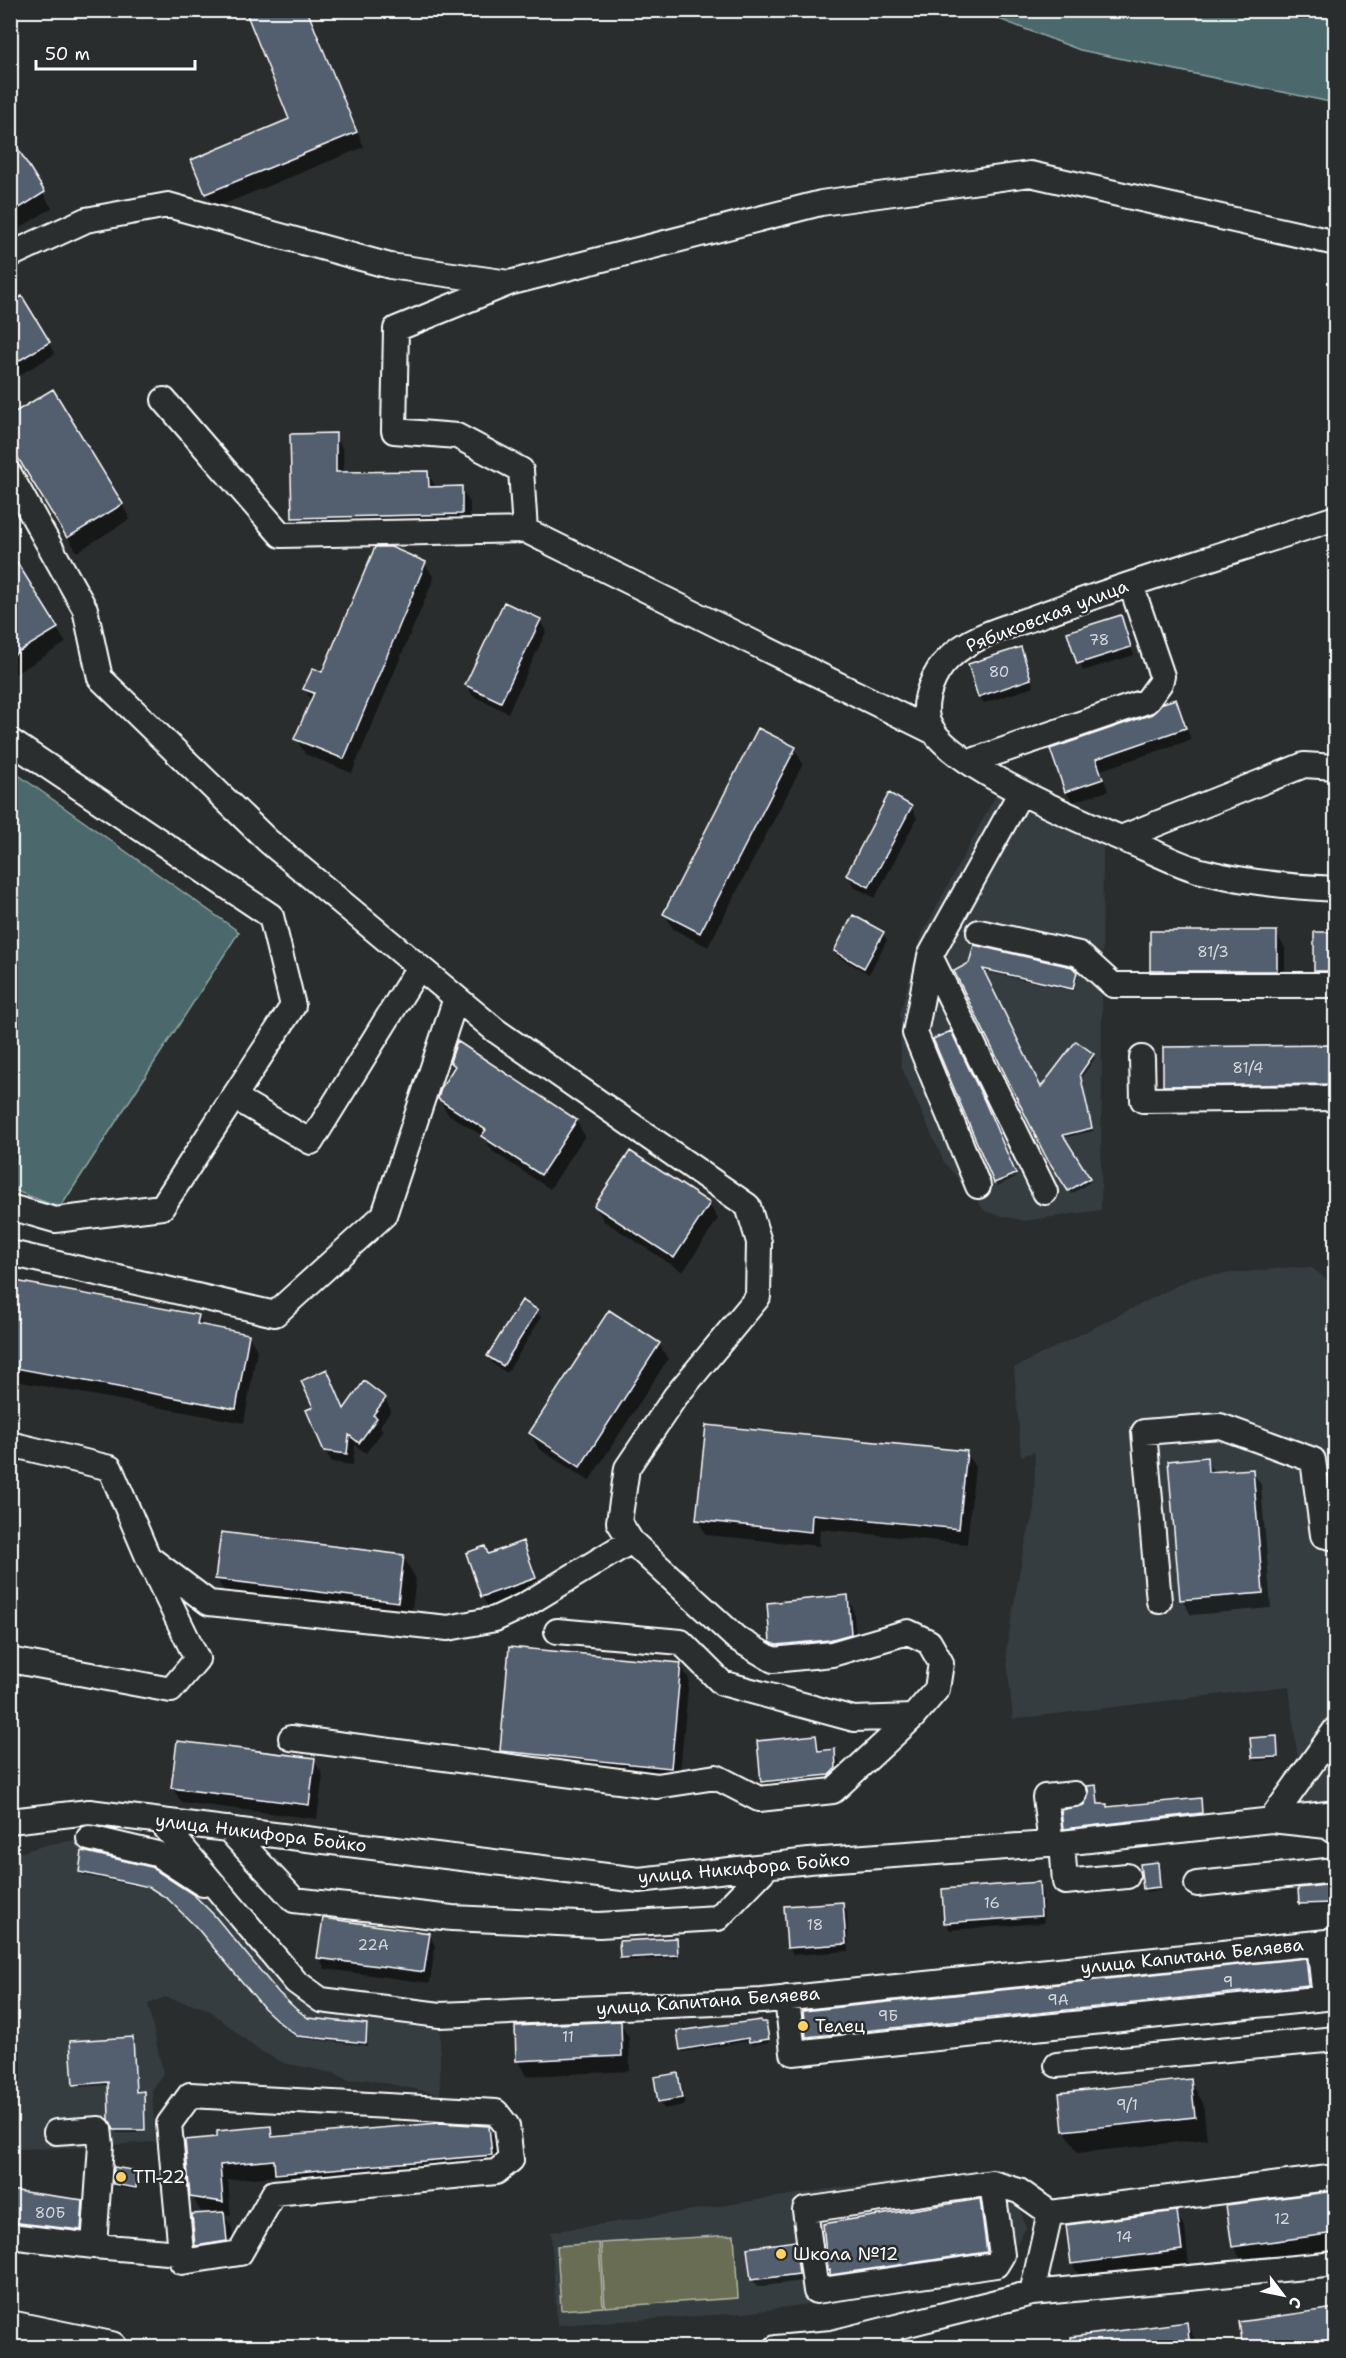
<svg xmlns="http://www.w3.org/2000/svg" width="1346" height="2358" font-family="'Shantell Sans',sans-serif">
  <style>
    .built { fill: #363c41 }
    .green { fill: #676d52; stroke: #b3b6a8; stroke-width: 1.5 }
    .water { fill: #4b696c; stroke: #93a5a7; stroke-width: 1.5 }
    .shadow { fill: #0007 }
    .building { fill: #535e6e; stroke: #fff; stroke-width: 1.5 }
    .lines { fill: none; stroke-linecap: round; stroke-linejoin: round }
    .minor-casing { stroke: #fff; stroke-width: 28 }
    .major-casing { stroke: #fff; stroke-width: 36 }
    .minor { stroke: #2a2d2e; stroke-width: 24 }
    .major { stroke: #2a2d2e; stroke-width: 32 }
    .poi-dot { fill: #ffd166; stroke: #2a2d2e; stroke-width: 2 }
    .labels { text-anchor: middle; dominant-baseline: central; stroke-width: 5; stroke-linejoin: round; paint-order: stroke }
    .number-label { font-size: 15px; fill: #d4d7db }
    .street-label { font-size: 18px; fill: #fff; stroke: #2a2d2e }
    .poi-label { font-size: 18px; fill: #fff; stroke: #2a2d2e; text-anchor: start }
  </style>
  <rect width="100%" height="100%" fill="#2a2d2e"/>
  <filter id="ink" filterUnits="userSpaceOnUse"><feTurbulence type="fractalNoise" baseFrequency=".0167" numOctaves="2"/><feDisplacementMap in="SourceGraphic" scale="12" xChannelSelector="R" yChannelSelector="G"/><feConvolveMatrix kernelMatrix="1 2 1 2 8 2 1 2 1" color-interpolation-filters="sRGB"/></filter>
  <g filter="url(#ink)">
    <path class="built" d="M997,793L1103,847L1101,1210L1025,1221L986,1212L944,1162L901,1066L900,1013L922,934Z
      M1293,1267L1312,1268L1336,1287L1335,1800L1303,1804L1289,1686L1013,1719L1006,1650L1022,1557L1034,1509L1035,1459L1034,1452L1021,1456L1014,1368L1194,1277Z
      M89,1838L190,1875L296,1982L440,2015V2094L364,2079L349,2081L334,2073L284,2063L258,2050L208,2009L165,1997L148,2004L163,2073L152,2091L155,2142L70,2148L11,2149V1855L50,1844Z
      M997,2169L1013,2172L1021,2182L1017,2200L1026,2228L997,2276L746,2313L557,2325L551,2232L823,2190Z"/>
    <path class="green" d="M734,2235L738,2298L605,2307L601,2243Z
      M599,2243L603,2307L561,2310L557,2246Z"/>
    <path class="water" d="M978,11H1335V103L1080,50Z
      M10,769L239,932L60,1208L11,1189Z"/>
    <path class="shadow" d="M247,10H308L364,147L215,208L206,193L291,120Z
      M10,138L52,208L10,234Z
      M22,298L55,354L10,381V305Z
      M335,435L343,450L344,474L427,472L436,487L461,488L470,503V529L302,533L293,517Z
      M10,443L122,504L130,519L77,552Z
      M10,554L66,643L12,676L10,673Z
      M425,563L434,578L352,773L305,754L296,738L312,701L305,689L323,674Z
      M1120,617L1134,655L1083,671L1069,633Z
      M540,620L546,632L508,713L473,696L467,685Z
      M1020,649L1034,687L984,703L979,696Z
      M1175,700L1181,712L1191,740L1101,770L1108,791L1073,802L1066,791L1052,750L1152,716Z
      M794,748L803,764L708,947L673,929L665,914Z
      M911,807L917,818L875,898L854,887L848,875Z
      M883,933L887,940L869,974L840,958L835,951Z
      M1276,933L1285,948V986H1161L1152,970Z
      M1315,933H1336V986H1324L1315,970Z
      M971,964L1076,973L1078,976L1074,991L983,971L1041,1090L1093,1055L1095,1058L1081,1078L1093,1131L1063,1138L1090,1182L1071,1194L1047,1156Z
      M935,1040L987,1107L1016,1177L997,1186Z
      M1333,1047L1336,1051V1099L1173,1100L1164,1085Z
      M451,1062L576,1121L585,1136L550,1189L492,1151L484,1137L448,1114L439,1099L455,1069Z
      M709,1204L718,1219L683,1272L604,1221L595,1206Z
      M10,1282L198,1316L204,1327L248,1335L257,1350L244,1423L10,1380Z
      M537,1311L541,1318L507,1373L493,1364L488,1356Z
      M659,1344L668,1359L589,1481L539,1449L530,1433Z
      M332,1382L345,1411L385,1399L391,1410L380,1426L383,1431L366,1453L355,1445L353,1465L332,1462L325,1451L315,1408Z
      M966,1452L975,1467L967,1544L820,1529L819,1546L706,1535L698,1520Z
      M1206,1459L1214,1473L1252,1470L1261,1485L1271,1608L1191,1615L1182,1600L1170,1462Z
      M523,1543L529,1554L541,1590L489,1608L482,1597L468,1554L485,1547L489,1555Z
      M403,1556L416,1579L410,1624L230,1602L217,1579Z
      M847,1597L853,1608L857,1645L779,1653L772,1641Z
      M680,1664L689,1679L679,1782L510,1766L501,1751Z
      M815,1737L822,1752L834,1751L840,1762L842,1780L769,1793L763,1782Z
      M1276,1738L1279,1759L1255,1761L1253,1758Z
      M314,1760L323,1775L317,1819L181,1802L172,1787Z
      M1095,1786L1098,1806L1106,1805L1108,1808L1200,1799L1203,1816L1067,1831L1065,1828L1085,1806Z
      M1157,1864L1161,1890L1146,1892L1144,1889Z
      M151,1869L278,1994L308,2020L366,2025L368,2029L367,2046L300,2038L283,2026L268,2011L201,1931L172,1902L152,1889L82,1875L80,1872Z
      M1038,1884L1042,1891L1044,1923L950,1930L946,1923Z
      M1336,1887V1905L1302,1906L1300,1903V1890Z
      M842,1903L847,1911L849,1951L793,1955L789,1947Z
      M429,1934L435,1946L430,1983L325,1969L319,1957Z
      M676,1940L679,1958L623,1961L621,1958Z
      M1306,1960L1319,1982L1321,2008L820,2059L807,2037L804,2012Z
      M620,2023L629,2038L630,2071L526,2076L518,2061Z
      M766,2023L769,2042L752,2045L750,2041L683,2052L681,2049Z
      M132,2039L137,2093H143L145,2096L146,2133H117L110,2085L76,2087L74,2084Z
      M677,2075L681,2082L685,2105L664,2109L659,2101Z
      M1190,2080L1203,2103L1207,2139L1078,2153L1065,2131L1061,2095Z
      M270,2128L276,2139L489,2128L498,2144L500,2170L285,2188L278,2176L228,2180L231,2216L225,2215L232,2228L234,2256L205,2260L196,2245L208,2213L201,2212L192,2196L219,2138Z
      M137,2172L139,2175L137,2190L116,2187L114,2184Z
      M10,2192L82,2201L95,2224L93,2252L10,2246Z
      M1335,2193L1336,2249L1242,2261L1233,2246L1228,2206Z
      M979,2201L988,2216L995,2267L838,2285L829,2270L857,2218Z
      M1176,2213L1185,2228L1189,2265L1081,2279L1072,2264Z
      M794,2243L798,2250L802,2281L757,2287L753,2280L749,2249Z
      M1336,2310V2348H1245L1241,2323Z
      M1186,2324L1195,2339L1196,2348H1080Z"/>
    <path class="building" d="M245,10H307L357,132L205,194L191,160L289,119Z
      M10,136L45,192L10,214Z
      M22,296L50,342L10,366V303Z
      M53,389L123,504L67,538L10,445V415Z
      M336,433V472L428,471L429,487L462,486V514L292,518L290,434Z
      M375,547H391L426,562L344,759L294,739L314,693L303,689L313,668L322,672Z
      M10,551L58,628L10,657Z
      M504,602L541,619L501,702L465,685Z
      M1121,615L1131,647L1077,664L1067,632Z
      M1021,647L1031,679L978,697L968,664Z
      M1176,699L1186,728L1096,759L1103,779L1065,792L1050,749L1152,714L1163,703Z
      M758,728L796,747L700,933L663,914Z
      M889,793L912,806L869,887L846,875Z
      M853,915L884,932L864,968L834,951Z
      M1150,931H1277V971H1150Z
      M1314,932H1335V971H1314Z
      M974,945L1072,967L1077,972L1073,989L983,969L1041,1087L1076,1041L1094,1054L1080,1074L1092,1128L1063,1135L1090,1178L1068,1191L1046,1157L954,971L969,963Z
      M951,1031L985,1102L1016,1174L994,1183L933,1039Z
      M457,1041L577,1120L541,1175L481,1136L486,1130L438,1099L441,1088L455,1066L450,1062Z
      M1334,1045V1084L1163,1086V1047Z
      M630,1151L710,1203L674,1258L594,1206Z
      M10,1280L199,1315L197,1324L249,1334L236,1409L10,1367Z
      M522,1300L538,1310L503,1366L487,1356Z
      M609,1310L660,1343L580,1467L529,1433Z
      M327,1369L344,1409L364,1381L386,1398L373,1415L377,1418L359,1443L349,1435L347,1454L324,1451L306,1410L313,1407L301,1381Z
      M706,1425L967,1451L959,1529L812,1514L811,1532L696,1520Z
      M1207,1457L1208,1472L1253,1469L1263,1593L1180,1600L1168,1461Z
      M221,1532L404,1555L398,1602L215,1579Z
      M523,1541L536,1578L481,1597L466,1553L485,1546L488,1554Z
      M848,1595L851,1634L829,1640L776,1645L770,1642L767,1603Z
      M509,1647L681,1663L671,1768L500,1751Z
      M816,1735L818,1751L835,1749L836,1768L829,1775L761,1782L757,1741Z
      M1277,1736L1278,1757L1252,1758L1250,1738Z
      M177,1741L315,1758L309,1805L171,1788Z
      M1096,1785L1098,1804H1107V1807L1201,1798L1202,1813L1063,1829L1061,1810L1084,1805L1089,1793L1087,1786Z
      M82,1851L151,1867L194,1895L214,1915L279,1993L296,2009L308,2018L367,2024L366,2043L297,2036L280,2023L264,2008L197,1928L168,1899L149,1887L79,1872Z
      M1158,1862L1160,1887L1143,1889L1140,1864Z
      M1039,1882L1041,1916L944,1923L942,1889Z
      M1335,1884V1903L1299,1904L1298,1888Z
      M843,1902L846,1944L787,1948L784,1906Z
      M323,1918L430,1933L424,1972L317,1958Z
      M677,1938L678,1955L620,1958L619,1941Z
      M1306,1958L1309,1985L806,2037L803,2011Z
      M761,2020V2022H766L769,2039L749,2042L748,2038L680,2050L677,2031Z
      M621,2021L622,2056L516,2061L515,2026Z
      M133,2037L136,2092L144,2091L145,2130H114L109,2119L108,2082L73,2085L70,2041Z
      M678,2073L682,2098L658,2102L654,2077Z
      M1191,2079L1195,2117L1063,2131L1059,2093Z
      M439,2123L489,2126L492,2155L275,2174L274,2160L220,2165L223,2202L190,2197L185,2140L217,2137V2131L271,2126L272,2137Z
      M114,2167L138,2171L136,2188L113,2184Z
      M10,2190L83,2200L81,2230L10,2222Z
      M1335,2191V2233L1232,2247L1226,2205Z
      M980,2199L987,2252L830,2275V2270L828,2271L823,2224Z
      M1177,2211L1182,2250L1071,2264L1066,2225Z
      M224,2212L227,2241L195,2246L192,2214Z
      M795,2241L799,2274L751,2280L747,2248Z
      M1335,2308V2345L1317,2348H1243L1239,2322Z
      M1187,2322L1190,2348H1072L1071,2337Z"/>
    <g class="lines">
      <defs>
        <path id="minor" d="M10,255L86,220L168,205L390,266L509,283
          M164,400L281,535L525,530
          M10,475L85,609L100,678L268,841L495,1030L748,1206L759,1242L758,1297L675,1397L627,1468L619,1522L631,1541L736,1638L773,1660L832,1654L908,1632L929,1642L941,1663L937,1689L913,1717L833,1791L759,1799L716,1777L657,1786L291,1738
          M1336,518C1237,550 1138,580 1041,615C1010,627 973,634 949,658C934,672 921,701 928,722C944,766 1099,829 1144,848C1163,856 1182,866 1201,871C1244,882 1291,887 1336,889
          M934,732L525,530L521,470L457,436L394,431L396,329L509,283L821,203L1030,174L1336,243
          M10,741L271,916L293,1006L162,1207L55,1220L10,1207
          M969,762L1147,701L1160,683L1162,676L1131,585
          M1021,792L930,956L1045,1192
          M1121,838L1304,765L1336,767
          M979,932L1079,954L1113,985H1336
          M930,956L915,1033L978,1186
          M1142,1058L1143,1100L1336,1098
          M234,1097L311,1142L419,967
          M10,1253L275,1314L384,1215L456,998
          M10,1444L110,1468L148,1557L209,1603L448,1628L495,1619L525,1605L631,1541
          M1159,1601L1144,1432L1220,1426L1313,1460L1323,1535L1336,1538
          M557,1631L681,1642L722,1683L854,1719L913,1717
          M10,1660L171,1690L197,1659L149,1560
          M1336,1729L1271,1820L1327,1826L1336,1832
          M10,1821L89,1812L639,1880L809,1861L1062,1843L1336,1813
          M160,1821L296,1982L321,2000L440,2015L762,2001L1336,1941
          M228,1829L294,1900L452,1918L599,1925L718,1918L768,1866
          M89,1838L157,1854L203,1884
          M1062,1843L1065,1882L1127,1876
          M1051,1844L1045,1797L1075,1794
          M1197,1884L1336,1870
          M787,1998L793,2053L1325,1998L1319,1943
          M1057,2065L1336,2039
          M190,2095L496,2112L507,2126L511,2160L496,2172L274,2193L240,2253L182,2262L169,2124Z
          M56,2132L99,2129L101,2145L94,2246
          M992,2183L1002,2255L996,2265L816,2291L805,2210L992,2183L1019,2191L1050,2213
          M10,2236L94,2246L180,2253
          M1032,2293L1050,2213L1336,2177
          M852,2344L893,2348
          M776,2348L832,2343L1032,2293L1336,2264"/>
        <path id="major" d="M10,2327L111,2348"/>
      </defs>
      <use href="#minor" class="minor-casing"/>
      <use href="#major" class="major-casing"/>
      <use href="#minor" class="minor"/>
      <use href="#major" class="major"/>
    </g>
  </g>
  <g class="poi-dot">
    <circle cx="803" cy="2026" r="6"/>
    <circle cx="121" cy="2177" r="6"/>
    <circle cx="781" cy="2254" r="6"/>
  </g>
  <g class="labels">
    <g class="number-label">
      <text x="1099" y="640">78</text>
      <text x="999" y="672">80</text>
      <text x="1213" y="952">81/3</text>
      <text x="1248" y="1068">81/4</text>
      <text x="992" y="1903">16</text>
      <text x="815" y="1925">18</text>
      <text x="373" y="1945">22А</text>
      <text x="1228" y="1982">9</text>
      <text x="1058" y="2000">9А</text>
      <text x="888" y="2016">9Б</text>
      <text x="568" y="2037">11</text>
      <text x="1127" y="2105">9/1</text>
      <text x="50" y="2213">80Б</text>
      <text x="1282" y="2219">12</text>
      <text x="1124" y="2237">14</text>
    </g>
    <g class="street-label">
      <text transform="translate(1047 616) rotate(-21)">Рябиковская улица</text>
      <text transform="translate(261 1833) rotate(7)">улица Никифора Бойко</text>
      <text transform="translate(744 1868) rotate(-5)">улица Никифора Бойко</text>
      <text transform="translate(1192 1956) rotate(-6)">улица Капитана Беляева</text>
      <text transform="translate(708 2001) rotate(-4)">улица Капитана Беляева</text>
    </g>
    <g class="poi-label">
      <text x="815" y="2026">Телец</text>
      <text x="133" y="2177">ТП-22</text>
      <text x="793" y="2254">Школа №12</text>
    </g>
  </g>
  <rect width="1346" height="2358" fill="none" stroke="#2a2d2e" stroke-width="36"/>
  <rect x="18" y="18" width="1310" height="2322" fill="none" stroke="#fff" stroke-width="2" filter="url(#ink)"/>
  <g transform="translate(1283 2295) rotate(122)" stroke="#2a2d2e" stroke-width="4.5" paint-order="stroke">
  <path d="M0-4.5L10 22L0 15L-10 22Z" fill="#ffffff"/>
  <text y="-9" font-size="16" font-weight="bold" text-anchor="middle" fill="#ffffff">С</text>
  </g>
  <path d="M36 60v9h159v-9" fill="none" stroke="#ffffff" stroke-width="3"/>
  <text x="45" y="60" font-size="18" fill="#ffffff" stroke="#2a2d2e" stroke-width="4.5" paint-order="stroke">50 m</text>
</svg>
